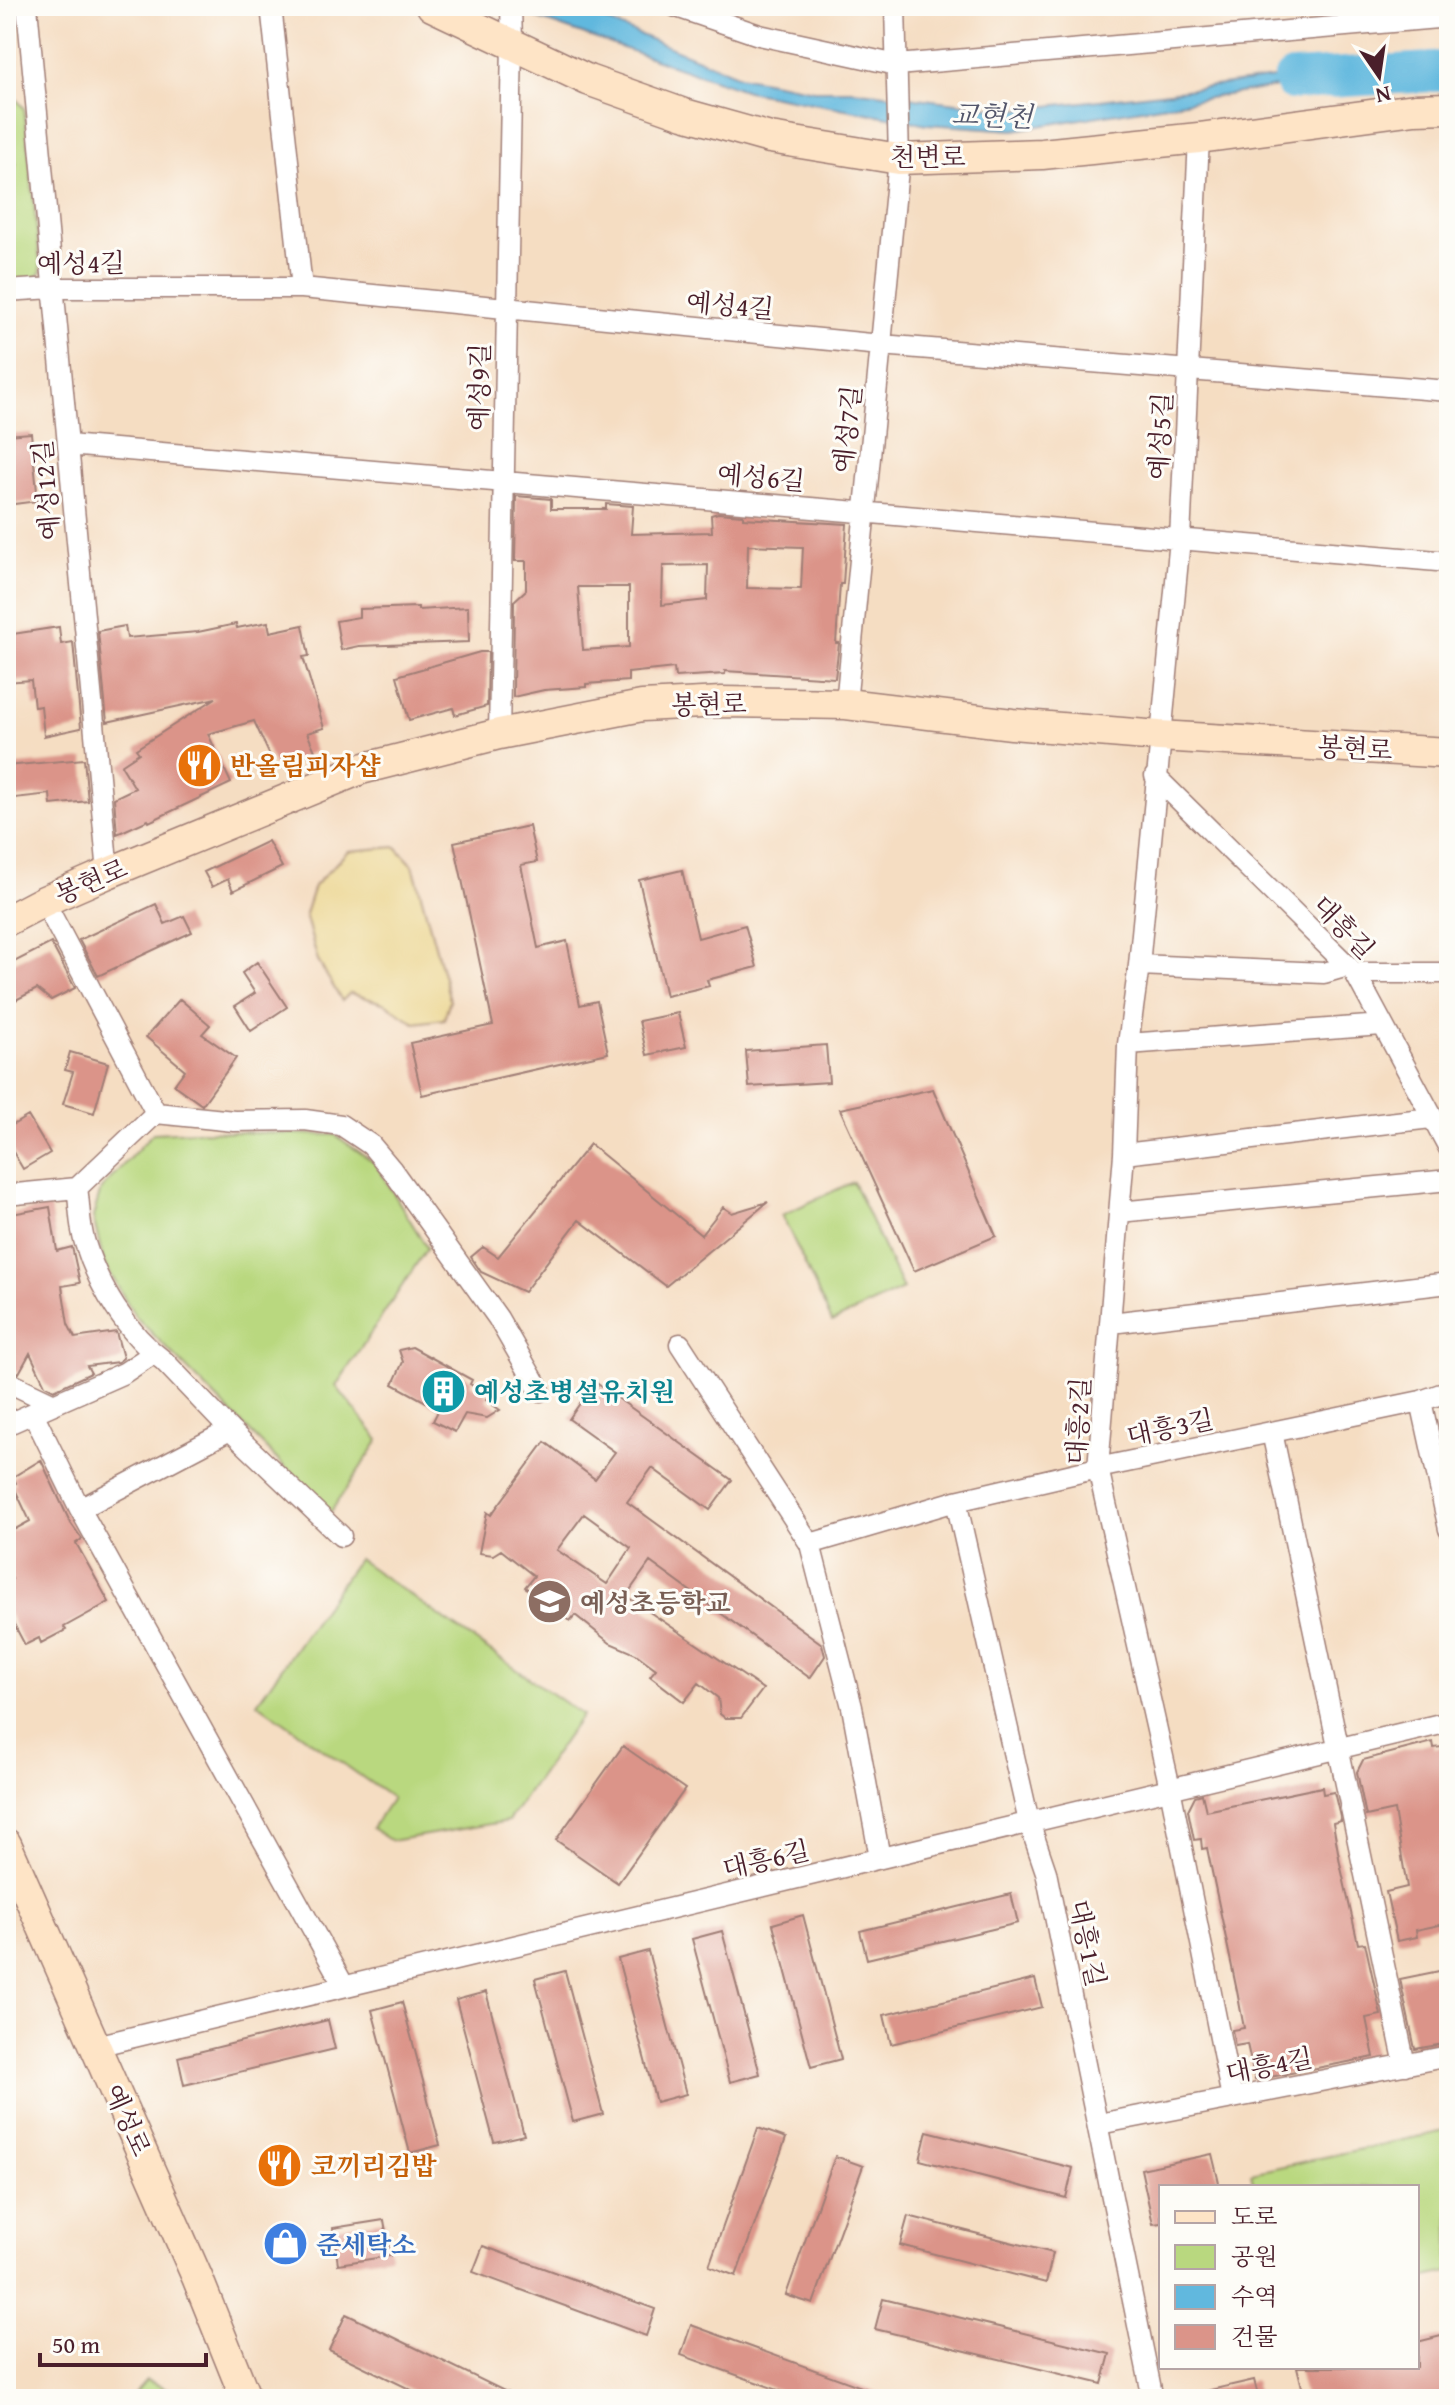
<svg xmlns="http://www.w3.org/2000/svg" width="1455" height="2405" font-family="'Gentium Book Plus','Noto Serif KR',serif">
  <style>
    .green { fill: #b9d87f; stroke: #827c55; stroke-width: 2 }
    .sand { fill: #eeda9e; stroke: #9c7c64; stroke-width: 2 }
    .water { fill: #61b8de; stroke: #566c84; stroke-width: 2 }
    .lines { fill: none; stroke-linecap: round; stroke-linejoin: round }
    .river { stroke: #61b8de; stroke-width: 40 }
    .building { fill: #db9489; fill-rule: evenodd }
    .street-casing { stroke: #a07e76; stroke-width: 23 }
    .secondary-casing { stroke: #a07e76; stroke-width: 33 }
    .street { stroke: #fff; stroke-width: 20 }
    .secondary { stroke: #fee4c6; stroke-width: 30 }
    .labels { text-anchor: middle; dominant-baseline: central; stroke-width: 6; stroke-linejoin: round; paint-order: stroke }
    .street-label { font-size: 26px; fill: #4a1f2b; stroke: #fdfcf7 }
    .food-label { font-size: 26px; font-weight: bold; fill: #c56008; stroke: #fdfcf7; text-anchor: start }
    .culture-label { font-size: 26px; font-weight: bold; fill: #0d838f; stroke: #fdfcf7; text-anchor: start }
    .education-label { font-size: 26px; font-weight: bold; fill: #785e54; stroke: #fdfcf7; text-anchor: start }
    .shop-label { font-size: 26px; font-weight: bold; fill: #366cbe; stroke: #fdfcf7; text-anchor: start }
    .water-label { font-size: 28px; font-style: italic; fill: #52556a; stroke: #fdfcf7 }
  </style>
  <rect width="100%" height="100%" fill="#fdfcf7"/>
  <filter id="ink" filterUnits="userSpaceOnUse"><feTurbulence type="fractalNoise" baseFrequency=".0125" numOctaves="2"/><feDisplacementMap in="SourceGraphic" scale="16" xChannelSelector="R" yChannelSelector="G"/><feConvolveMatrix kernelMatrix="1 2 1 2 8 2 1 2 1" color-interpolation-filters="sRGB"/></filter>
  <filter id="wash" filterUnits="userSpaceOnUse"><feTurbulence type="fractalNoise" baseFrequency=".006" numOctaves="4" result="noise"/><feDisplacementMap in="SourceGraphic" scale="32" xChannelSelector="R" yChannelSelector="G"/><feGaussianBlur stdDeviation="1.8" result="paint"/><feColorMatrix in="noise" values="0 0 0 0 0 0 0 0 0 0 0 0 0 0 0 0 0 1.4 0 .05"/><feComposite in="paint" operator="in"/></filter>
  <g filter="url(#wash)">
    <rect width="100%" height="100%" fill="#f5ddc2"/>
    <path class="green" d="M7,98L16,99L24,108L41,272L28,284H6V213H10L8,181L16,164L6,144Z
      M197,1131L335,1135L375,1163L427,1248L336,1386L379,1440L330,1513L135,1316L104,1263L93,1217L101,1189L153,1133Z
      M853,1182L903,1289L832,1322L782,1215Z
      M358,1559L582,1715L508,1821L391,1841L372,1828L392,1798L257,1703Z
      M1449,2130V2272L1417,2279V2187H1254L1251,2173Z
      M146,2380L177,2393H190L193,2399H129Z"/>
    <path class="sand" d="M396,847L413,865L450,1000L444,1019L415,1023L386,1004L350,993L342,1001L318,961L305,914L314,886L348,851Z"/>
    <path class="water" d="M513,6H571L739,76L814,90H852L1013,110L1178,91L1428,57L1449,56V69H1386L1014,130L927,124L747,91L539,19Z"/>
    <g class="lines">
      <path class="river" d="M1293,80L1449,71"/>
    </g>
    <g id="blocks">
      <path class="building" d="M31,433L38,501L6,505V435Z
        M516,496L551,499V509H606V504L633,506L631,534L712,532L711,515L718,513L743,515V518L847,524L843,584H840L836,643H839L835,678L725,671V674L675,677L674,668L628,673V681L586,684V687L544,690L513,697L514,601L526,590V561H515ZM748,545L803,547L801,589L747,588ZM708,565L707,600L662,605L663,566ZM578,587H629V647L583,650Z
        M418,607V610L468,607L469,642L359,646L341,650L336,621L359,617V609Z
        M268,622L270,632L303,625L309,656L303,657L324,728L307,733L315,751L276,769L254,721L208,734L231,783L149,822L148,820L117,834L114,798L135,788L121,765L139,753L136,749L216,698L107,722L98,631L125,626L127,638L198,632L236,624L237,628Z
        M59,627L61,644L73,642L81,728L44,736L41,706L34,707L31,680L6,682V635Z
        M480,652H488L487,706L455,715L453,708L409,720L397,676Z
        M84,759L88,801L51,805L50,794L6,799V766Z
        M529,826L537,862L521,865L538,948L567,941L580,1005L597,1001L608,1053L422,1095L410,1043L493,1025L454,842Z
        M268,841L282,867L233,891L228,879L212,887L204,872Z
        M682,870L698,938L745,925L757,967L707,980L709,986L666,996L639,880Z
        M156,904L165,924L184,916L192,932L98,976L79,940Z
        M51,943L75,988L51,1000L37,989L6,1005V966Z
        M257,962L287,1007L251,1031L235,1006L255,993L242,973Z
        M180,999L210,1025L202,1034L236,1058L202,1105L174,1085L185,1070L146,1037Z
        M678,1013L686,1047L647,1055L639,1021Z
        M826,1045L829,1082L749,1087L746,1051Z
        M70,1052L108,1063L94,1113L63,1104L73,1072L65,1070Z
        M933,1089L996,1236L914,1271L840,1109Z
        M28,1116L50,1153L23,1169L6,1140V1129Z
        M590,1144L701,1235L723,1207L732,1213L768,1202L666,1286L579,1220L524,1292L481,1272L471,1257L483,1247L498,1257Z
        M50,1207L57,1251L72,1247L80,1283L62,1286L68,1324L75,1338L116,1332L123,1358L118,1362L87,1366L91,1373L54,1390L45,1385L30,1353L19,1373L6,1368V1215Z
        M412,1347L472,1380L470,1384L489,1395L486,1400L500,1410L487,1418L465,1414L455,1432L433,1421L439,1409L393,1384L403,1362L399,1350Z
        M595,1382L732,1480L710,1510L652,1468L627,1502L822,1644L825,1656L810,1678L650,1562L626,1596L763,1689L741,1718H725L720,1714L718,1698L699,1683L684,1702L650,1676L656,1669L636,1654L610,1643L575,1615L570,1621L525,1587L534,1576L501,1550L493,1555L479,1553L487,1512L491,1515L545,1442L595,1479L615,1452L569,1419ZM584,1514L631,1548L607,1584L557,1550Z
        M41,1460L70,1522L82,1539L76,1543L109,1602L64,1627L66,1630L41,1643L39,1638L25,1645L6,1609V1582L12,1579L6,1567V1534L30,1521L13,1485L16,1483L13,1477Z
        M1433,1742L1434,1748L1442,1747L1449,1779V1923L1416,1930L1417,1937L1397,1941L1386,1892L1407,1887L1394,1810L1366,1816L1357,1772L1363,1760Z
        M623,1746L685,1789L618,1883L556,1840Z
        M1322,1787L1323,1794L1334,1792L1341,1821L1333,1823L1340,1863L1358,1944L1365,1943L1381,2015L1366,2018L1374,2057L1255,2080L1247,2044L1235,2046L1232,2030L1244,2028L1237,1991L1207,1848L1202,1849L1201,1839L1194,1840L1188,1810L1195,1796L1202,1794L1206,1811Z
        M1011,1894L1018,1923L867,1959L860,1931Z
        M803,1915L841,2059L811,2067L773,1924Z
        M722,1931L760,2074L730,2082L692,1939Z
        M648,1951L686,2094L656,2102L618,1959Z
        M1449,1969V2043L1415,2049L1400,1979Z
        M565,1971L603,2114L573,2122L535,1979Z
        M1035,1979L1042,2007L891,2044L884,2015Z
        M486,1992L524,2135L494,2142L456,2000Z
        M402,2002L440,2145L410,2153L372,2010Z
        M328,2020L335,2049L184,2085L178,2057Z
        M758,2128L786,2138L736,2276L709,2266Z
        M927,2131L1073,2168L1066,2198L920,2160Z
        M1212,2154L1220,2187H1161V2223L1153,2224L1141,2169Z
        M835,2156L863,2166L813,2304L786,2295Z
        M908,2216L1053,2253L1046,2283L900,2245Z
        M384,2220L390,2256L338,2264L333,2228Z
        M483,2246L655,2309L646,2336L473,2272Z
        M883,2299L1110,2354L1102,2384L875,2329Z
        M346,2314L521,2399H430L329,2350Z
        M691,2325L889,2397L888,2399H803L681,2355Z
        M1449,2334V2399H1305L1297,2367H1417V2342Z
        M1254,2380L1259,2399H1203L1202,2392Z"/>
    </g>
  </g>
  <g filter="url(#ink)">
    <use href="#blocks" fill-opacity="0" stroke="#a07e76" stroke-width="2"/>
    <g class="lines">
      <defs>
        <path id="street" d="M27,6L108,873
          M271,6L302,288
          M674,6L759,35L897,65L1449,17
          M1199,138L1180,539L1139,965L1128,1044L1124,1154L1098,1468L1170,1788L1232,2098
          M6,291L53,288H302L881,345L1449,391
          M68,445L1449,562
          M846,704L899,159L895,6
          M499,734L512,42L511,6
          M1155,776L1355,973L1449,1148
          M44,901L156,1113L234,1121L305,1120L341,1125L371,1145L392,1170L498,1318L540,1391
          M1139,965L1324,973L1348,966
          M1355,973H1449
          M1128,1044L1382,1025
          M1124,1154L1431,1118
          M77,1188C80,1205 79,1226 85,1243C99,1287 126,1333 164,1361L230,1430L341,1536
          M6,1195L77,1188L156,1113
          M1119,1212L1449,1180
          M1111,1323L1449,1283
          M680,1344L810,1544L852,1707L880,1858
          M6,1381L52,1403
          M1421,1401L1449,1529
          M33,1413L80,1509L344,1986
          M6,1425L124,1373L154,1353
          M1272,1432L1405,2065
          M956,1501L1029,1822L1046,1872L1153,2399
          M80,1509L230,1430
          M810,1544L956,1501L1098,1468L1421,1401L1449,1391
          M96,2046L1449,1722
          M1099,2124L1449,2056"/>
        <path id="secondary" d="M432,6L588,80L684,114L770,138L899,159L1042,154L1199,138L1415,109L1449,108
          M6,921L44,901L108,873L361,769L499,734L642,706L722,702L846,704L1012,724L1159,736L1449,753
          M6,1844L197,2277L246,2399"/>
      </defs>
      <use href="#street" class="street-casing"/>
      <use href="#secondary" class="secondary-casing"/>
      <use href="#street" class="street"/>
      <use href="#secondary" class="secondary"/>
    </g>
  </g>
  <defs>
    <symbol id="restaurant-disc" viewBox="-11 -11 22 22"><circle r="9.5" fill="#e8710a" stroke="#fdfcf7"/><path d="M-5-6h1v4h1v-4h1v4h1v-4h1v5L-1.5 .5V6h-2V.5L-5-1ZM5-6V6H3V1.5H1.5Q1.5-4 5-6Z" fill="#fff"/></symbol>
    <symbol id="building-disc" viewBox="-11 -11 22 22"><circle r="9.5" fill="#0f9aa8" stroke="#fdfcf7"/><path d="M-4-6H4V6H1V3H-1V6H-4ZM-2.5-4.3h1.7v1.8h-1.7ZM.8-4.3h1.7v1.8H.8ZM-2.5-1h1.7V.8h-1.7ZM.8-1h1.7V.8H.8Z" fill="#fff"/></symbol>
    <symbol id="school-disc" viewBox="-11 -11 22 22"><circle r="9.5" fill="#8d6e63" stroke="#fdfcf7"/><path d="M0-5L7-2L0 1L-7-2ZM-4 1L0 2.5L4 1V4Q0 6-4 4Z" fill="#fff"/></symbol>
    <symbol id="shop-disc" viewBox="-11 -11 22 22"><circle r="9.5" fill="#3f7fe0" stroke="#fdfcf7"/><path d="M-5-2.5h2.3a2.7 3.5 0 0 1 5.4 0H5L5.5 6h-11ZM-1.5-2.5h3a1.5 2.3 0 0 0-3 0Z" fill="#fff"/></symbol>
  </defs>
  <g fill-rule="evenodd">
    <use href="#restaurant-disc" x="174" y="740" width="51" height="51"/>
    <use href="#building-disc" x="418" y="1366" width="51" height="51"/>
    <use href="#school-disc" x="524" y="1576" width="51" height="51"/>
    <use href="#restaurant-disc" x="254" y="2140" width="51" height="51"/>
    <use href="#shop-disc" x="260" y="2218" width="51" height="51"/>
  </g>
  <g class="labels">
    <g class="street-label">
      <text x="928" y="156">천변로</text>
      <text transform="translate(81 263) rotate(-1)">예성4길</text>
      <text transform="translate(730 305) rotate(5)">예성4길</text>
      <text transform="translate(479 387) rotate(-89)">예성9길</text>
      <text transform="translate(847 429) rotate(-84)">예성7길</text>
      <text transform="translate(1160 436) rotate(-87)">예성5길</text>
      <text transform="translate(761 477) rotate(5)">예성6길</text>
      <text transform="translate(46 490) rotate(-95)">예성12길</text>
      <text transform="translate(709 704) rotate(-1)">봉현로</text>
      <text transform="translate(1355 748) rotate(3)">봉현로</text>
      <text transform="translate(91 881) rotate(-23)">봉현로</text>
      <text transform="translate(1344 927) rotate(46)">대흥길</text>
      <text transform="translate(1078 1421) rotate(-87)">대흥2길</text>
      <text transform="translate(1170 1427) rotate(-12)">대흥3길</text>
      <text transform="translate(766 1859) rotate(-13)">대흥6길</text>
      <text transform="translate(1088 1943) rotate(78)">대흥1길</text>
      <text transform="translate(1269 2065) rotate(-11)">대흥4길</text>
      <text transform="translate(128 2120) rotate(66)">예성로</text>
    </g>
    <g class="food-label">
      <text x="230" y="765">반올림피자샵</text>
      <text x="311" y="2165">코끼리김밥</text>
    </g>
    <g class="culture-label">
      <text x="474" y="1391">예성초병설유치원</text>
    </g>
    <g class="education-label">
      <text x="580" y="1602">예성초등학교</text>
    </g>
    <g class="shop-label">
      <text x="316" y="2244">준세탁소</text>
    </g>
    <g class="water-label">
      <text transform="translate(992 115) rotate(2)">교현천</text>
    </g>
  </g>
  <rect width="1455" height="2405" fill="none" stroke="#fdfcf7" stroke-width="32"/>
  <rect x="1159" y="2185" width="260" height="184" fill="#fdfcf7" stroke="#b5a4a5" stroke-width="2"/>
  <rect x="1175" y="2211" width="40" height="12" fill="#fee4c6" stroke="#b5a4a5" stroke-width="2"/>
  <text x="1231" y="2225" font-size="24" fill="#4a1f2b">도로</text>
  <rect x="1175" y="2245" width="40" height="24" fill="#b9d87f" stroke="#b5a4a5" stroke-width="2"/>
  <text x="1231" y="2265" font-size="24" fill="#4a1f2b">공원</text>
  <rect x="1175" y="2285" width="40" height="24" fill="#61b8de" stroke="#b5a4a5" stroke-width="2"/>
  <text x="1231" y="2305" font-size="24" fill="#4a1f2b">수역</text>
  <rect x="1175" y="2325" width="40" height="24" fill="#db9489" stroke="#b5a4a5" stroke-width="2"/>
  <text x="1231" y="2345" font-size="24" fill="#4a1f2b">건물</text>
  <g transform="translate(1379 76) rotate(167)" stroke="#fdfcf7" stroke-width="6" paint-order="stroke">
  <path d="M0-6L14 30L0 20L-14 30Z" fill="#4a1f2b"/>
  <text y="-12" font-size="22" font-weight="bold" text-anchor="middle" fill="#4a1f2b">N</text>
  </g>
  <path d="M40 2353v12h166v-12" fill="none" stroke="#4a1f2b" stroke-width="4"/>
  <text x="52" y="2353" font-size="24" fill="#4a1f2b" stroke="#fdfcf7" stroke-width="6" paint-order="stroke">50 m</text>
</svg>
